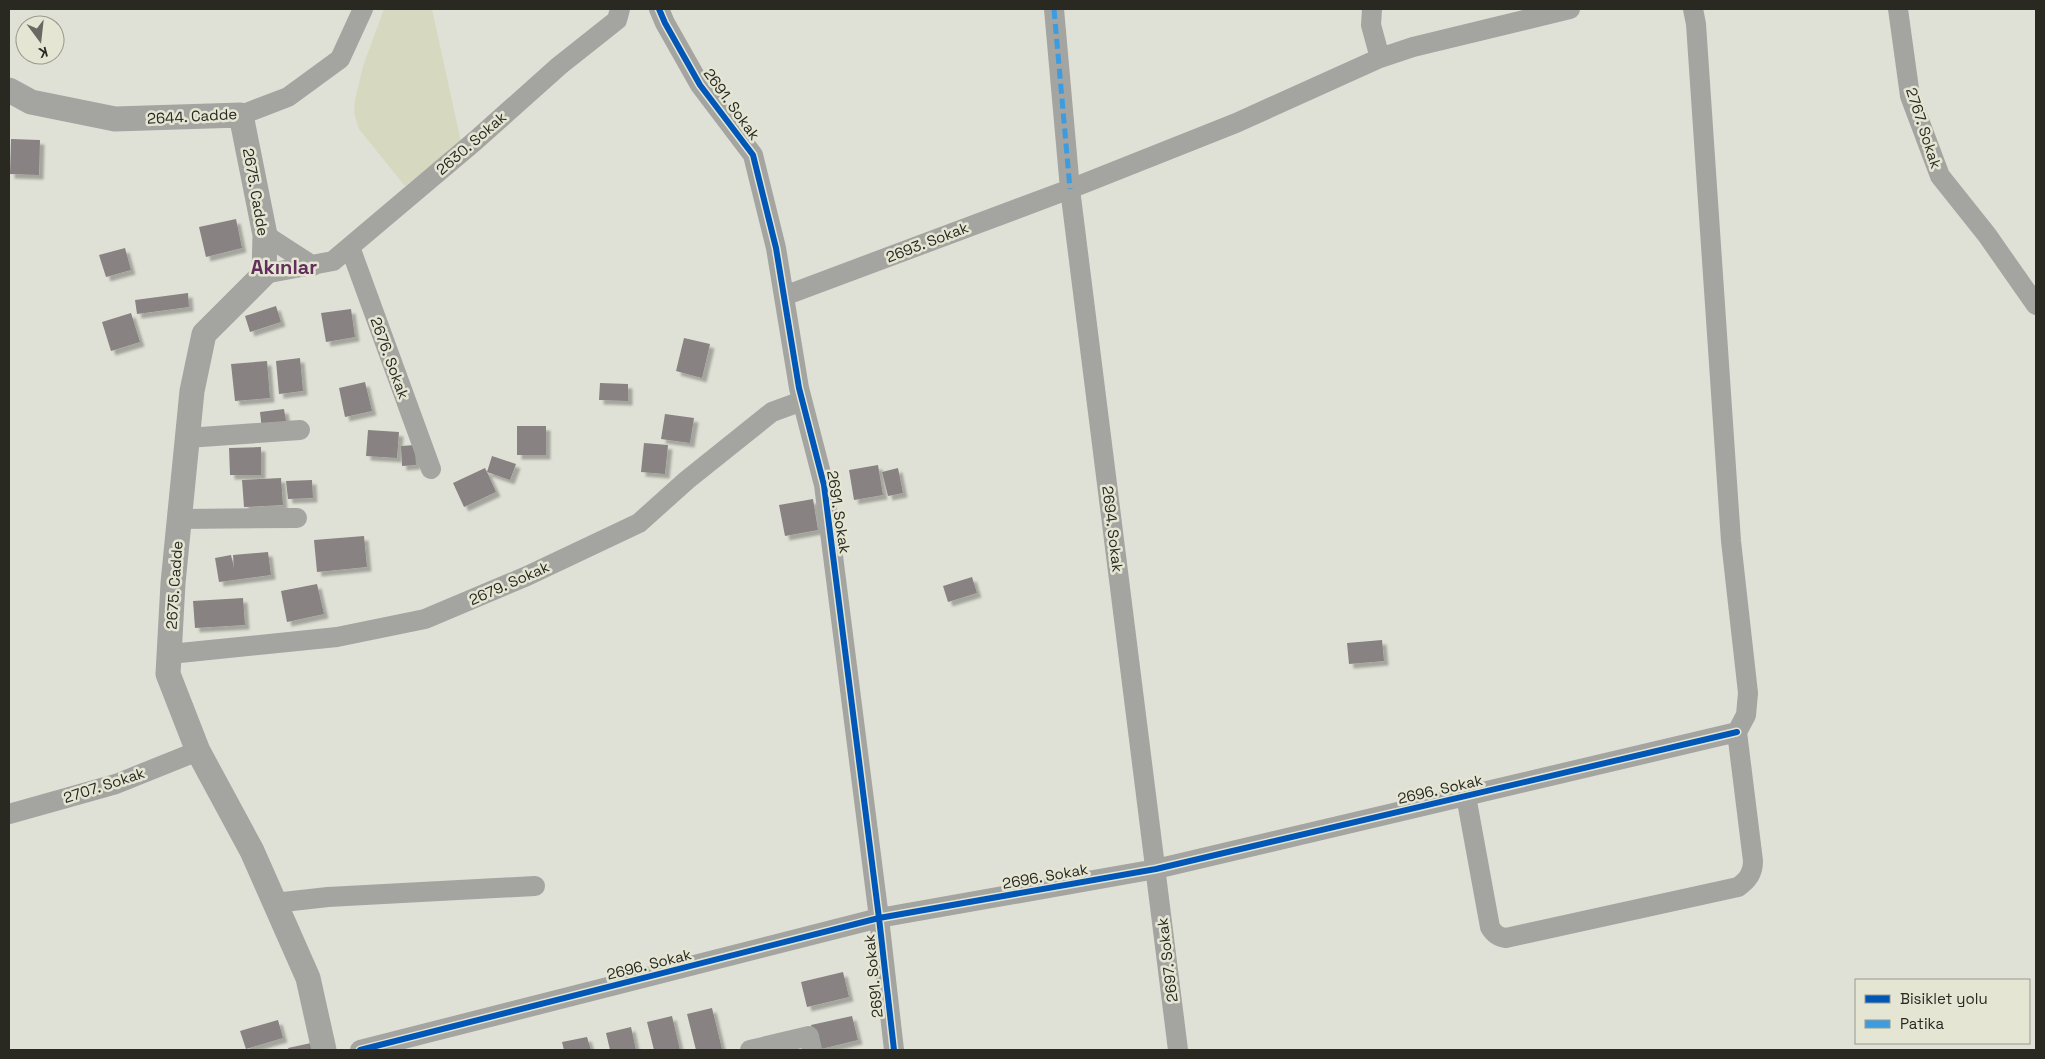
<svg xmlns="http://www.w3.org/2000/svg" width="2045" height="1059" font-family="'Space Grotesk',sans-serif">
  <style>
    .green { fill: #d7d8c0 }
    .building { fill: #888282; filter: url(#shadow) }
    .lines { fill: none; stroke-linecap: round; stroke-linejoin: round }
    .minor { stroke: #a4a5a1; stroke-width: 20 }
    .tertiary { stroke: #a4a5a1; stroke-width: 25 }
    .quiet { stroke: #3d9ce0; stroke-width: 5; stroke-dasharray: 10 5; stroke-linecap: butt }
    .cycleway-casing { stroke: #e4e5d2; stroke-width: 9 }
    .cycleway { stroke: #0057b8; stroke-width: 6 }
    .labels { text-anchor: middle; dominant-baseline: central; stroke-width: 5; stroke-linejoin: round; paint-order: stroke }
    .street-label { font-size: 15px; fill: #292922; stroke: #e4e5d2 }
    .district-label { font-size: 20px; font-weight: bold; fill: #642e5c; stroke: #e4e5d2 }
  </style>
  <defs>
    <filter id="shadow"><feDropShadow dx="4.5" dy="4.5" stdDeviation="1" flood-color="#0004"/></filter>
  </defs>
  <rect width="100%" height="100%" fill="#e0e1d6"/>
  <path class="green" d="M384,9H432L461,142L405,186L359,129L354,113L355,100L363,66Z"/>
  <path class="building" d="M11,139L40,140L39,175L10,174Z
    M236,219L242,248L206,257L199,227Z
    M125,248L131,270L106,277L99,255Z
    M188,293L189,307L137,314L135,300Z
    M276,306L281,322L250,332L245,316Z
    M351,309L355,337L326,342L321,313Z
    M131,313L140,342L111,351L102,322Z
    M684,338L710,344L702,378L676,371Z
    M300,358L303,391L279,394L276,361Z
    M267,361L270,398L235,401L231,364Z
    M365,382L372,411L345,417L339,388Z
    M600,383L628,384V401L599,400Z
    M284,409L287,427L262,430L260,412Z
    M665,414L694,418L690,443L661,439Z
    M517,426H546V455H517Z
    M368,430L399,432L397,458L366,456Z
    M644,443L668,445L665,474L641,472Z
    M415,445L416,465L402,466L401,446Z
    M261,447V475H230L229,448Z
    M492,456L516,464L510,480L487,472L496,492L464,507L453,483L485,468L487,472Z
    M878,465L883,495L854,500L849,470Z
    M898,468L903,493L888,496L882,472Z
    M281,478L283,505L244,507L242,480Z
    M312,480L313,498L288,499L286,481Z
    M813,499L818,530L785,536L779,505Z
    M364,536L367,567L317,572L314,540Z
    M268,552L271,575L219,582L215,558L231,555L234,568L233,555Z
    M972,577L977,593L948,602L943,586Z
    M317,584L324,614L287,622L281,591Z
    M243,598L245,625L195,628L193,601Z
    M1382,640L1384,661L1349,664L1347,643Z
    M843,972L849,997L807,1007L801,982Z
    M712,1008L722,1049L696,1050L687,1014Z
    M672,1016L680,1050H654L647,1022Z
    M852,1016L858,1040L817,1050L811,1025Z
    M278,1020L283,1038L246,1049L240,1031Z
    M631,1027L636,1050H610L606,1033Z
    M587,1037L591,1050H564L562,1042Z
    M311,1043L312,1050H289L288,1048Z"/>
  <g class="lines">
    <path class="minor" d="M659,9L665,23L700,85L753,155L776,248L799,388L824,485L879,918L894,1050
      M1054,9L1070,189L1178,1050
      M1372,9L1371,25L1380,58
      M1898,9L1910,96L1940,176L1987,235L2036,305
      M241,115L288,97L340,59L363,9
      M265,235L313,266
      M350,247L431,469
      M264,274L333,261L475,141L559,66L617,20L620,9
      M784,296L1070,189L1236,123L1380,58L1413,47L1570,9
      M187,438L300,430
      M179,519L297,518
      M170,654L337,637L425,619L527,576L639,523L687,480L772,412L802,401
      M1466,796L1490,927C1494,934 1498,937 1506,938L1738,887C1748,880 1753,873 1753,861L1737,732L1746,715L1748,693L1731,541L1696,24L1693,9
      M9,814L116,784L198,751
      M274,903L328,897L535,886
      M360,1050L879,918L1156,869L1737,732
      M750,1050L809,1036L812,1050"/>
    <path class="tertiary" d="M9,90L31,102L115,119L241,115L265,235L264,274L204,334L192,391L173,583L168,674L198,751L252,851L308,978L324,1050"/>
    <path class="quiet" d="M1054,9L1070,189"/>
    <defs>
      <path id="cycleway" d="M659,9L665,23L700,85L753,155L776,248L799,388L824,485L879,918L894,1050
        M360,1050L879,918L1156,869L1737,732"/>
    </defs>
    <use href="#cycleway" class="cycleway-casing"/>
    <use href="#cycleway" class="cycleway"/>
  </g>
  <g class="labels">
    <g class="street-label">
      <text transform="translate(732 104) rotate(54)">2691. Sokak</text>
      <text transform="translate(192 116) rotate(-3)">2644. Cadde</text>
      <text transform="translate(1924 128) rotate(72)">2767. Sokak</text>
      <text transform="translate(471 143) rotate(-41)">2630. Sokak</text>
      <text transform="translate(256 192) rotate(80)">2675. Cadde</text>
      <text transform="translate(927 242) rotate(-21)">2693. Sokak</text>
      <text transform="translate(390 358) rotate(70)">2676. Sokak</text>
      <text transform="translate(839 512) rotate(81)">2691. Sokak</text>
      <text transform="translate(1113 529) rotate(83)">2694. Sokak</text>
      <text transform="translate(509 583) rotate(-24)">2679. Sokak</text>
      <text transform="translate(174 585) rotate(-86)">2675. Cadde</text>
      <text transform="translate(104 785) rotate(-18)">2707. Sokak</text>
      <text transform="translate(1440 789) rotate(-13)">2696. Sokak</text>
      <text transform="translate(1045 876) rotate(-10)">2696. Sokak</text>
      <text transform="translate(1167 960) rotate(-97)">2697. Sokak</text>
      <text transform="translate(649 964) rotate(-14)">2696. Sokak</text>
      <text transform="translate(873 976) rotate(-96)">2691. Sokak</text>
    </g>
    <g class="district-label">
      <text x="284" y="267">Akınlar</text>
    </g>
  </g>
  <rect width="2045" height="1059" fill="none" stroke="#292922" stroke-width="20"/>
  <rect x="1855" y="979" width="175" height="65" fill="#e4e5d2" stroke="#999a8c"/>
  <rect x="1865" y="995" width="25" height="8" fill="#0057b8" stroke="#999a8c"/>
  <text x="1900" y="1004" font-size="15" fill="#292922">Bisiklet yolu</text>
  <rect x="1865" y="1020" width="25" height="8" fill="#3d9ce0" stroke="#999a8c"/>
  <text x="1900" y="1029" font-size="15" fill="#292922">Patika</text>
  <g transform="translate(40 40) rotate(165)"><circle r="24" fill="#e4e5d2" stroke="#999a8c"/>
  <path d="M0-4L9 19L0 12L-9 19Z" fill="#696961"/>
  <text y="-8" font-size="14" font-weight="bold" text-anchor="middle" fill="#292922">K</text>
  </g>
</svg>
